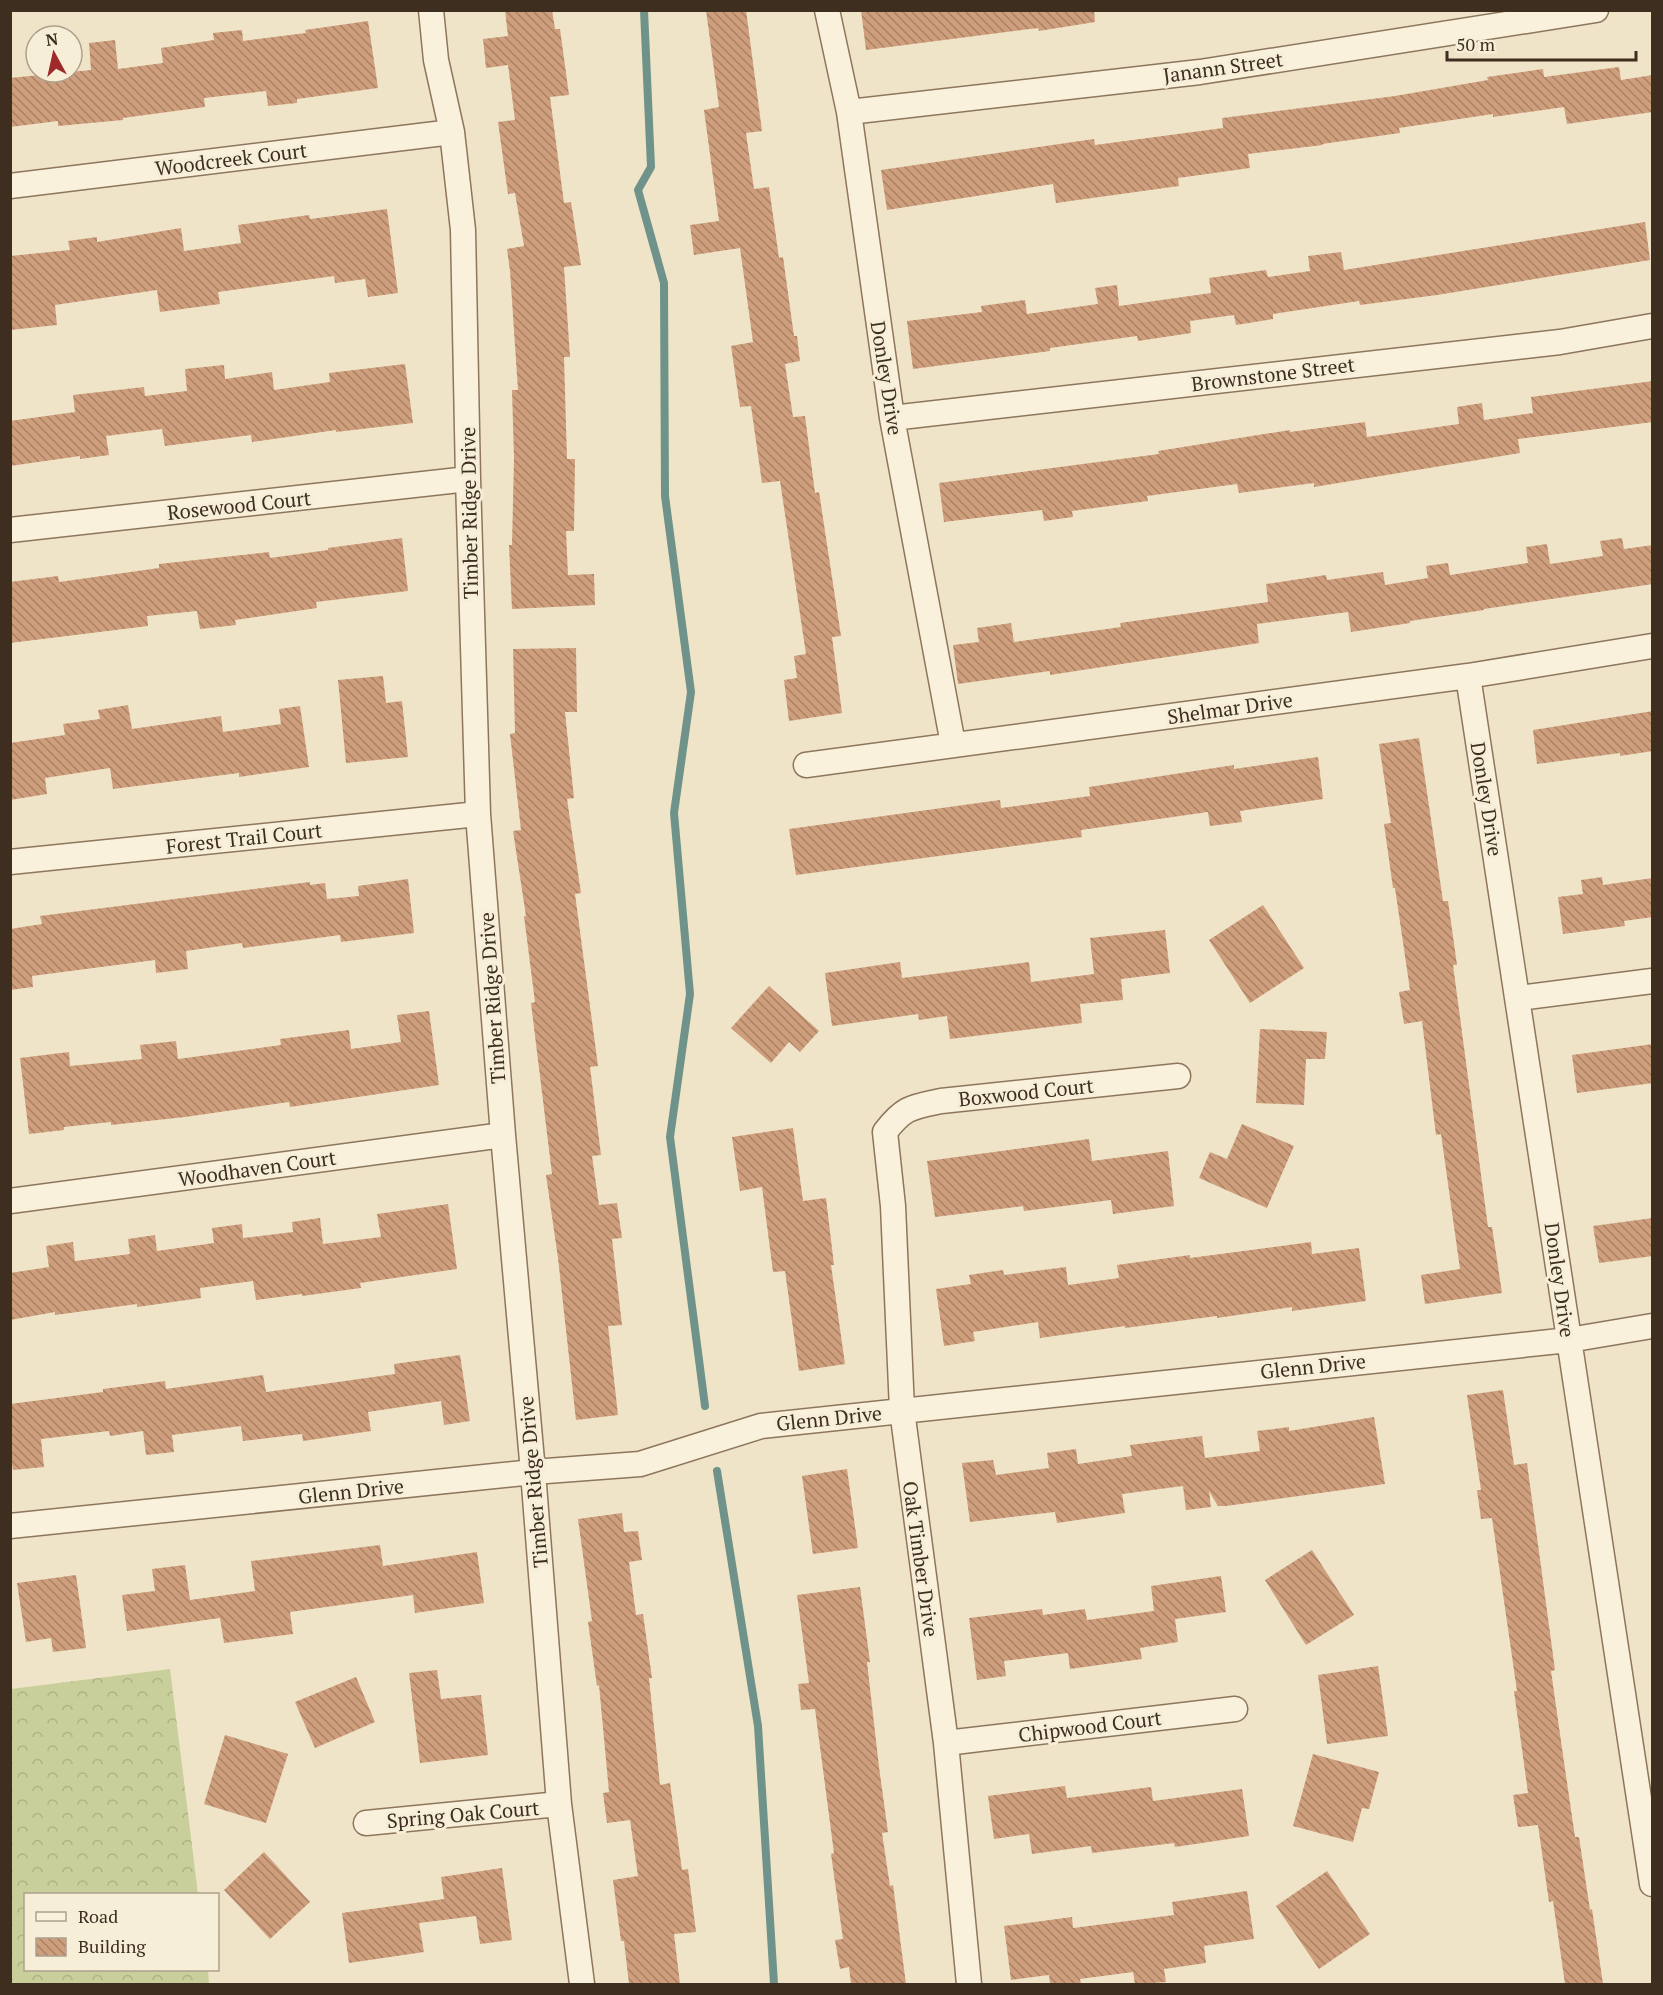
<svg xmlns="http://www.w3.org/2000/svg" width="1663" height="1995" font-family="'PT Serif',serif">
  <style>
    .forest { fill: url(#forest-crowns) }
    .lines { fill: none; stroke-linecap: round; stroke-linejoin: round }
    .stream { stroke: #6f938a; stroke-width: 8 }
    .building { fill: url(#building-back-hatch) }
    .street-casing { stroke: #8d765c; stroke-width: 27 }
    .street { stroke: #faf1dc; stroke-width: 24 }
    .labels { text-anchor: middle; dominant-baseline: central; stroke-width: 6; stroke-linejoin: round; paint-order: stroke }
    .street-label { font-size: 20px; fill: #3d2e20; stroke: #f7eed8 }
  </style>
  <defs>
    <pattern id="forest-crowns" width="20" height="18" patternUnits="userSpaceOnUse" patternTransform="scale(1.5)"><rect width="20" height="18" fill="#c9cf9b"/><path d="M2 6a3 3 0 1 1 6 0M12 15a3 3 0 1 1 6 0" fill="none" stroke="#aeb285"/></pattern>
    <pattern id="building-back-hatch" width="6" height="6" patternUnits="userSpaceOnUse" patternTransform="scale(1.5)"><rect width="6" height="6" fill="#cf9f7d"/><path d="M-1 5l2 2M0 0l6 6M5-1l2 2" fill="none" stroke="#a98266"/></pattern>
  </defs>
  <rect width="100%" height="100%" fill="#f0e4c8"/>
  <path class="forest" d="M170,1669L198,1894H26V1970H208L209,1984H11V1689Z"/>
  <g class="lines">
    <path class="stream" d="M644,10L651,167L638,190L664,283L665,496L691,692L674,813L690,994L670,1137L705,1406
      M717,1471L758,1726L774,1984"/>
  </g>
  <path class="building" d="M505,10H552L555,29H560L569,95L550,97L564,203L571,202L581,265L564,267L570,357H564L567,459H575L574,531H566L568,575L594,574L595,605L512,609L509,545H512L514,458L512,390H518L510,271L507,249L524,246L515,193L508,194L498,122L515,120L508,65L486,68L483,39L508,36Z
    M706,10H746L762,131L746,133L754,189L769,187L779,258L783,257L794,336H797L800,361L785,364L793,417L805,416L815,493L819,492L841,636L832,637L842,713L789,721L784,680L797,678L794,656L806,654L780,481L762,483L751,406L740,407L731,346L753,342L740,248L694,255L690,225L719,221L704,110L719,107Z
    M861,10H1094L1095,22L1039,31L1038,28L866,50Z
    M368,21L378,88L297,99V103L268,106L266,91L204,98L205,107L123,118V120L58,126V121L10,127V78L91,70L89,43L115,40L118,69L163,63L161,48L214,40L213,33L242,30L243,41L306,33L305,30Z
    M1619,67L1621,80L1653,75V112L1567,124L1564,107L1493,117V114L1399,128L1400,133L1322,144L1323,145L1248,154L1250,168L1178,178L1179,186L1056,203L1053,184L887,210L881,170L1094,139L1095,145L1223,128L1222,118L1395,96L1488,80L1487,77L1543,69L1544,77Z
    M387,209L398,293L368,297L365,279L335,283L334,276L218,292L220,304L160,312L157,290L55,305L57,325L10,330V256L70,250L68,241L97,237V242L181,228L184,251L241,243L238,225L309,215L310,219Z
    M1645,222L1650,260L1437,295L1360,305L1359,301L1273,314V319L1236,325L1234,315L1190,321L1191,333L1138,341L1137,336L1050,348V351L913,369L907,321L982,312L981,306L1025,300L1027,314L1098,304L1095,288L1117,285L1119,306L1211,293L1209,278L1266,270L1268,277L1310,271L1308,256L1341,252L1344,270Z
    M405,364L413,423L336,432V430L252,442L251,435L165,446L162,429L106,436L109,455L80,459V456L10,466V421L75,412L73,395L144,387L145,396L187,391L185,369L224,365L225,379L272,372L274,390L330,382L329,373Z
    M1653,381V422L1518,439L1520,453L1314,487V483L1239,493L1237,484L1147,496L1148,501L1072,511L1073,517L1044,521L1042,510L944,522L939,483L1159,454L1158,451L1290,430V432L1365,422L1367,437L1459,424L1457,407L1482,403L1484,420L1533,413L1531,397Z
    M402,538L408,591L316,602L317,608L235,620L236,625L200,629L197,611L147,616L148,626L10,643V582L58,576L59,582L159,568V564L269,552L270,558L328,550V548Z
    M1622,538L1624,549L1653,545V584L1484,609V610L1410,621V623L1351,632L1348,612L1257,624L1259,643L1050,675V671L958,684L953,645L979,642L977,628L1011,623L1014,642L1121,627L1120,623L1268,602L1266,584L1326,575L1327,580L1383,572L1385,585L1428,578L1426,566L1448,563L1450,575L1528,563L1526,547L1547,544L1550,564L1603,556L1600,541Z
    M576,648L577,712H565L574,798L567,799L581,893L575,894L598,1066L590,1067L601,1155L592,1156L599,1205L617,1203L622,1238L612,1239L622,1325L608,1326L618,1415L576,1420L558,1258L546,1175L552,1174L531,1003L535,1002L524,916H526L513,831L521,830L510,734L515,733L513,649Z
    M383,676L386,703L402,701L408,757L346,763L338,680Z
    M128,705L132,729L221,716L223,732L281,724L279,709L300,706L309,767L239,777V773L113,789L110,768L45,778L47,794L10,800V743L65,735L63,724L100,719L98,710Z
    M1653,711V751L1620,756V753L1537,764L1533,730Z
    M1419,738L1443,901H1448L1457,965H1453L1488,1227H1492L1502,1293L1425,1304L1421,1275L1460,1269L1441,1134L1436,1135L1422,1021L1404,1024L1399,992L1410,990L1395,888H1393L1384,824L1391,823L1379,744Z
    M1318,757L1323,799L1240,811L1242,822L1210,826L1208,812L1081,830L1082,837L796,875L789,829L1000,800L1001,808L1090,796L1089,787L1234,765V769Z
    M1602,877L1603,885L1653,878V917L1624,921L1625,926L1563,934L1558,897L1583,894L1581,880Z
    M408,879L414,933L341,942L340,935L243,948L242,943L186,951L188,969L156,973L155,960L32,976L33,987L10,990V929L42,924L40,916L310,882V885L325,883L327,899L359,896L358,886Z
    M1263,905L1304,968L1250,1003L1209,940Z
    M1165,930L1170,973L1121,979L1123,1000L1080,1004L1082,1023L950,1039L947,1016L919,1020L918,1014L832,1026L825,973L900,962L902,978L1029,962L1031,982L1094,974L1090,938Z
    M769,986L819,1031L800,1052L789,1042L771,1063L731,1028Z
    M429,1011L439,1085L290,1107L289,1102L185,1117L111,1125V1122L64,1127V1130L29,1134L20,1058L69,1052L70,1066L142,1059L140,1045L176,1041L178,1059L281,1045L280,1039L349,1030L351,1049L401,1042L397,1015Z
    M1260,1029L1327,1032L1325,1059H1306L1304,1105L1256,1103Z
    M1653,1044V1083L1577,1093L1572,1055Z
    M1242,1124L1294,1146L1267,1208L1199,1178L1210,1152L1227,1159Z
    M793,1128L803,1201L826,1198L834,1265H831L845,1364L799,1371L785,1271L773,1272L762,1187L740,1191L732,1137Z
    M1089,1139L1092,1161L1168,1151L1174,1206L1113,1214L1111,1200L1024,1211L1023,1206L935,1217L927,1161Z
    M448,1204L457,1269L360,1283L361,1288L302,1296V1294L256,1300L253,1281L200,1288L201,1298L137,1307V1304L55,1315V1312L10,1320V1273L49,1267L46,1246L73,1242L75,1261L130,1254L128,1239L155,1235L157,1251L214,1243L212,1228L242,1224L243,1238L293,1232L292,1222L320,1218L323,1244L381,1237L377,1214Z
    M1653,1218V1256L1599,1263L1593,1226Z
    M1311,1242L1312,1254L1359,1248L1366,1301L1292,1311V1307L1217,1318V1316L1125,1328V1326L1040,1338L1038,1322L973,1332L975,1341L944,1346L936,1289L971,1284L969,1275L1003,1270L1004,1275L1066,1267L1068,1285L1119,1278L1117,1265L1190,1255V1258Z
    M460,1355L470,1421L444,1425L441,1401L368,1412L371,1431L303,1441L302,1434L243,1441L241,1426L172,1435L174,1452L146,1455L143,1431L110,1436L109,1431L41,1439L44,1467L13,1470L10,1453V1404L103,1392V1389L165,1381L166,1389L263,1375L266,1392L395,1374L394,1364Z
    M1503,1390L1514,1465L1527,1463L1555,1670L1551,1671L1564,1762L1575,1837H1579L1590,1910L1592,1909L1603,1984H1565L1553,1901L1549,1902L1538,1825L1518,1827L1513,1795L1528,1793L1514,1691H1517L1492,1518L1481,1519L1477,1490H1481L1467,1395Z
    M1374,1417L1385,1484L1226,1506H1218L1209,1491L1211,1507L1186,1510L1183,1486L1122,1494L1125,1513L1057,1523L1055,1512L970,1522L962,1463L993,1460L996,1475L1049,1468L1047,1453L1076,1449L1078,1464L1132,1456L1130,1445L1202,1436L1205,1458L1260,1451L1257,1431L1289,1427V1431Z
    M847,1469L858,1548L813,1554L802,1476Z
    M622,1513L624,1532L638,1531L642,1560L629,1562L636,1615L643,1614L652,1678H649L660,1785L670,1783L682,1870L688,1869L696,1932L674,1934L680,1984H629L624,1941H621L613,1880L638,1876L630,1820L607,1823L603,1793L609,1792L599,1685L597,1686L588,1622L592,1621L578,1519Z
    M380,1545L383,1566L477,1552L484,1603L415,1613L413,1595L290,1612L293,1634L224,1643L220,1618L127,1631L122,1595L155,1591L152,1569L185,1565L190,1600L255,1591L251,1561Z
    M1312,1550L1354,1615L1306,1645L1265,1580Z
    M76,1575L86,1648L53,1652L51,1638L26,1642L17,1583Z
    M1221,1576L1226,1612L1175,1619L1178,1642L1140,1648L1142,1659L1070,1669L1068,1653L1004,1661L1006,1676L977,1680L969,1618L1042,1609L1043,1615L1085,1609L1087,1620L1154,1611L1151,1586Z
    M860,1587L870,1662H867L879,1767L888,1832L882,1833L890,1886L893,1885L906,1984H851L849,1967L840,1969L835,1940L843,1939L831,1854L834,1853L815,1709L801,1710L798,1684L809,1683L797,1595Z
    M1378,1666L1388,1736L1327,1744L1318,1675Z
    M437,1670L441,1699L481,1695L488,1755L420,1763L409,1673Z
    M356,1677L375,1722L315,1748L295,1702Z
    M225,1735L288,1754L266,1823L204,1804Z
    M1313,1754L1379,1772L1369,1809L1362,1808L1353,1842L1293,1826Z
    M1065,1786L1067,1798L1151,1787L1153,1801L1242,1789L1249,1836L1175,1847L1174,1843L1092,1853L1091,1846L1032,1854L1029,1834L994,1839L988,1796Z
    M264,1852L310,1902L270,1939L224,1890Z
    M502,1868L512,1940L480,1944L476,1916L419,1923L424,1952L349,1963L342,1913L444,1899L441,1877Z
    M1327,1871L1370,1934L1319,1969L1276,1906Z
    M1247,1891L1254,1939L1204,1946L1206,1963L1164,1969L1166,1982L1135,1984L1133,1972L1080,1979L1081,1984H1050L1049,1975L1011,1980L1004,1926L1072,1917L1073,1928L1174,1915L1172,1902Z"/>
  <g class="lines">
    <defs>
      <path id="street" d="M431,10L436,60L452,132L463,230L468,479L478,814L503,1135L533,1472L559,1804L582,1984
        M827,10L849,112L892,418L953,744
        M849,112L1200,72L1596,10
        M10,186L452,132
        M892,418L1560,342L1652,326
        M10,530L468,479
        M1468,676L1652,1884
        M806,765L1468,676L1652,646
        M10,862L478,814
        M1519,998L1652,981
        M10,1201L503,1135
        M10,1526L533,1472L640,1464L761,1426L1569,1340L1652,1326
        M946,1743L1235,1709
        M366,1823L559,1804
        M969,1984L946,1743L902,1410L893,1206L885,1132C904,1107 912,1107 941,1101L1178,1076"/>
    </defs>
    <use href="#street" class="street-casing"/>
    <use href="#street" class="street"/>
  </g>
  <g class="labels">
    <g class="street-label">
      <text transform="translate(1223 67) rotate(-8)">Janann Street</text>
      <text transform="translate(231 159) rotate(-7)">Woodcreek Court</text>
      <text transform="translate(1273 374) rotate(-7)">Brownstone Street</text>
      <text transform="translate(887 378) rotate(81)">Donley Drive</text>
      <text transform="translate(239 505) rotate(-6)">Rosewood Court</text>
      <text transform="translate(469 513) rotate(-91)">Timber Ridge Drive</text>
      <text transform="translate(1230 708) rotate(-8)">Shelmar Drive</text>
      <text transform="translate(1487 799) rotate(81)">Donley Drive</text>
      <text transform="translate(244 838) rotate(-6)">Forest Trail Court</text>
      <text transform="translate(492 998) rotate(-94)">Timber Ridge Drive</text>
      <text transform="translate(1026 1092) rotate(-6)">Boxwood Court</text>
      <text transform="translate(257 1168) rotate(-8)">Woodhaven Court</text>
      <text transform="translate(1560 1280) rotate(82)">Donley Drive</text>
      <text transform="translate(1313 1366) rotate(-6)">Glenn Drive</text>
      <text transform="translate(829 1418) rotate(-6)">Glenn Drive</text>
      <text transform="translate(533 1482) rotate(-95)">Timber Ridge Drive</text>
      <text transform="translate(351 1491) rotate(-6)">Glenn Drive</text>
      <text transform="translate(921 1559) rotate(82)">Oak Timber Drive</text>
      <text transform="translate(1090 1726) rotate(-7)">Chipwood Court</text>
      <text transform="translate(463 1814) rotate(-5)">Spring Oak Court</text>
    </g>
  </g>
  <rect width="1663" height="1995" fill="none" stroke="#3d2e20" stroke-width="24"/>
  <rect x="24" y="1893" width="195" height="78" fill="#f7eed8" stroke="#ada18e" stroke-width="1.5"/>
  <rect x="36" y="1912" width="30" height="9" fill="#faf1dc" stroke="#ada18e" stroke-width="1.5"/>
  <text x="78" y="1923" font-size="18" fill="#3d2e20">Road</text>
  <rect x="36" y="1938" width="30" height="18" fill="url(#building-back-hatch)" stroke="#ada18e" stroke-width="1.5"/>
  <text x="78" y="1953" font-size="18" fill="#3d2e20">Building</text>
  <g transform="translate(54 54) rotate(352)"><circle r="28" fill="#f7eed8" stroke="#ada18e" stroke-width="1.5"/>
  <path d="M0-4.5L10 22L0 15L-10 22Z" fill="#9e2a2b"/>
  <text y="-9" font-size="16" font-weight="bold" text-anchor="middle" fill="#3d2e20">N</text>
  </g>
  <path d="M1447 51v9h189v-9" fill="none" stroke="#3d2e20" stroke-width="3"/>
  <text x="1456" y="51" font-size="18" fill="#3d2e20" stroke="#f7eed8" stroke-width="4.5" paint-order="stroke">50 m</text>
</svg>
